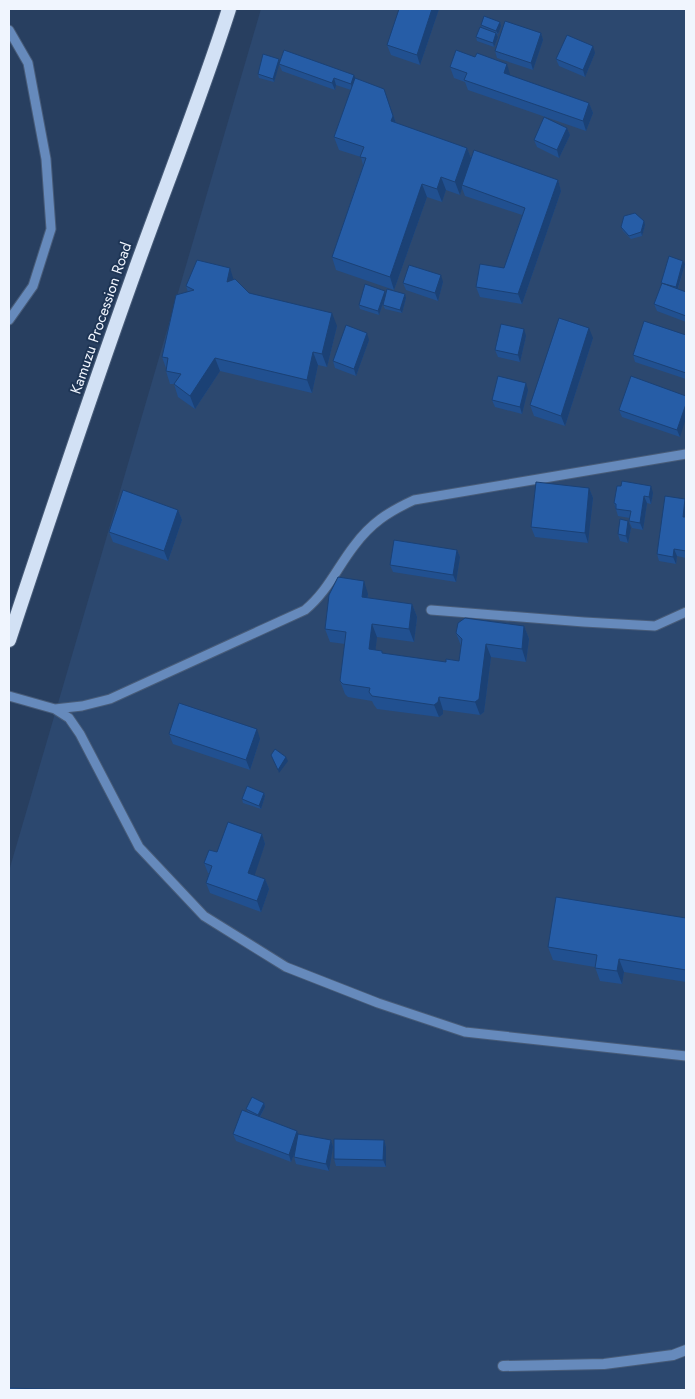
<svg xmlns="http://www.w3.org/2000/svg" width="695" height="1399" font-family="Jost,sans-serif">
  <style>
    .built { fill: #2c486f }
    .lines { fill: none; stroke-linecap: round; stroke-linejoin: round }
    .service-casing { stroke: #485c79; stroke-width: 11 }
    .minor-casing { stroke: #485c79; stroke-width: 12 }
    .trunk-casing { stroke: #485c79; stroke-width: 16 }
    .service { stroke: #668abc; stroke-width: 9 }
    .minor { stroke: #668abc; stroke-width: 10 }
    .trunk { stroke: #d2e1f5; stroke-width: 14 }
    .wall { fill: #215090 }
    .shaded-wall { fill: #1b4175 }
    .building { fill: #265da7; stroke: #1b4175 }
    .labels { text-anchor: middle; dominant-baseline: central; stroke-width: 4; stroke-linejoin: round; paint-order: stroke }
    .street-label { font-size: 15px; fill: #f0f5fe; stroke: #1e3555 }
  </style>
  <rect width="100%" height="100%" fill="#283f60"/>
  <path class="built" d="M261,9H686V1390H9V871Z"/>
  <g class="lines">
    <defs>
      <path id="service" d="M9,30L28,63L46,159L51,229L33,286L9,320
        M431,610L584,622L655,626L686,612
        M9,696L55,709L82,706L110,699L305,610C327,592 337,568 354,546C371,523 388,512 414,500L686,454
        M55,709L69,718L80,734L139,847L204,916L286,967L378,1003L465,1032L686,1056"/>
      <path id="minor" d="M503,1366L604,1364L673,1355L686,1350"/>
      <path id="trunk" d="M9,640C49,519 89,399 132,279C164,189 200,100 229,9"/>
    </defs>
    <use href="#service" class="service-casing"/>
    <use href="#minor" class="minor-casing"/>
    <use href="#trunk" class="trunk-casing"/>
    <use href="#service" class="service"/>
    <use href="#minor" class="minor"/>
    <use href="#trunk" class="trunk"/>
  </g>
  <path class="wall" d="M439,9L420,65L391,55L387,45Z
    M500,22L501,26L498,34H497L498,37L494,47L477,41L476,37L482,28L481,25Z
    M541,33L543,40L533,70L497,58L495,51Z
    M595,53L585,77L559,66L556,59Z
    M279,59L280,62L356,79L384,89L396,123L467,148L471,158L558,180L561,191L522,304L480,297L476,287L504,268L522,215L465,196L462,188L460,195L446,190L442,202L427,197L394,290L336,270L332,257L363,165L361,157L339,150L334,137L351,90L336,85L335,90L282,71L279,64L274,82L259,78L258,74Z
    M450,67L510,74V75L589,103L593,113L586,131L468,90L465,82L454,78Z
    M567,128L570,135L559,158L537,147L534,140Z
    M645,225L642,236L631,239L623,231L621,227Z
    M685,264L678,289L686,292V322L657,311L654,304Z
    M234,280L249,293L337,326L327,367L318,365L312,393L220,371L195,409L178,397L174,384H170L166,371V368L162,357L188,292L186,286Z
    M443,282L438,301L406,290L403,283Z
    M385,291L386,294L379,315L360,309L359,305Z
    M406,298L402,313L385,309L383,305Z
    M686,335V379L635,362L633,355Z
    M526,336L520,362L498,357L495,350Z
    M593,338L565,426L534,416L530,405Z
    M369,340L356,376L335,368L333,361Z
    M528,390L522,414L495,407L492,400Z
    M686,396L680,437L622,417L619,410Z
    M589,488L593,498L588,543L535,537L531,527Z
    M653,493L651,504L647,503L643,530L632,528L629,521L630,518L618,516L614,503Z
    M685,499L686,502V558L677,556L676,564L659,561L657,554Z
    M178,510L182,520L168,561L113,542L109,532Z
    M631,528L628,543L620,541L618,534Z
    M457,550L460,557L456,582L393,572L390,565Z
    M368,594V598L412,604L417,617L414,642L377,637L375,650L382,651L383,653L446,662L459,661L461,646L456,633L524,626L529,639L526,662L491,657L484,712L480,715L443,710V714L439,717L377,709L374,705L372,701L348,697L345,694L340,681L345,644L330,642L325,629Z
    M169,734L260,739L250,770L173,744Z
    M264,793L265,796L261,809L243,803L242,799Z
    M262,834L265,844L254,875L265,879L269,889L261,912L210,893L206,883L209,873H208L204,863L217,852Z
    M686,918V982L624,972L622,984L600,981L595,967L553,960L548,947Z
    M264,1103L265,1107L260,1117L297,1131L298,1134L331,1140L333,1147L329,1171L296,1164L294,1157L295,1151L291,1162L236,1141L233,1134L248,1112L246,1109Z
    M384,1140L386,1147V1167L336,1166L334,1159Z"/>
  <path class="shaded-wall" d="M432,9H439L420,65L417,55Z
    M500,22L501,26L498,34L496,31Z
    M496,33L498,37L494,47L493,43Z
    M541,33L543,40L533,70L531,63Z
    M593,46L595,53L585,77L583,70Z
    M279,59L280,62L274,82L273,79Z
    M507,64L510,74L507,83L504,73Z
    M354,75L357,82L353,91L351,84Z
    M334,78L336,85L335,90L332,83Z
    M384,89L398,129L391,121Z
    M589,103L593,113L586,131L583,121Z
    M567,128L570,135L559,158L557,150Z
    M467,148L472,161L462,185V188L460,195L455,182Z
    M441,177L446,190L442,202L437,189Z
    M558,180L561,191L522,304L518,294Z
    M422,184L427,197L394,290L390,277Z
    M644,221L645,225L642,236L641,232Z
    M683,261L685,264L677,291L676,287Z
    M230,268L234,281L227,282Z
    M441,275L443,282L438,301L435,293Z
    M385,291L386,294L379,315L378,311Z
    M405,294L406,298L402,313L400,310Z
    M332,313L337,326L327,367L322,354Z
    M589,328L593,338L565,426L561,416Z
    M524,329L526,336L520,362L518,355Z
    M367,333L369,340L356,376L354,369Z
    M313,352L318,365L312,393L307,380Z
    M215,358L220,371L195,409L190,396Z
    M526,383L528,390L522,414L520,407Z
    M686,404V418L680,437L677,430Z
    M651,486L653,493L651,504L649,497Z
    M589,488L593,498L588,543L585,533Z
    M644,496L647,503L643,530L640,523Z
    M685,499L686,502V516L685,524L683,517Z
    M178,510L182,520L168,561L164,551Z
    M628,521L631,528L628,543L626,536Z
    M674,549L677,556L676,564L673,557Z
    M457,550L460,557L456,582L453,575Z
    M364,581L368,594L366,610L362,597Z
    M412,604L417,617L414,642L409,629Z
    M372,624L377,637L374,662L369,649Z
    M524,626L529,639L526,662L522,649Z
    M486,644L491,657L484,712L480,715L475,702Z
    M439,697L443,710V714L439,717L434,705Z
    M257,729L260,739L250,770L246,760Z
    M286,757L288,761L279,773L278,770Z
    M264,793L265,796L261,809L259,806Z
    M262,834L265,844L252,883L248,873Z
    M265,879L269,889L261,912L257,901Z
    M619,959L624,972L622,984L617,971Z
    M264,1103L265,1107L259,1118L258,1115Z
    M297,1131L300,1138L291,1162L289,1155Z
    M331,1140L333,1147L329,1171L326,1164Z
    M384,1140L386,1147V1167L383,1160Z"/>
  <path class="building" d="M399,9H432L417,55L387,45Z
    M484,16L500,22L496,31L481,25Z
    M505,21L541,33L531,63L495,51Z
    M480,27L496,33L493,43L476,37Z
    M567,35L593,46L583,70L556,59Z
    M284,50L354,75L351,84L334,78L332,83L279,64Z
    M456,50L475,57L477,53L507,64L504,73L589,103L583,121L464,80L467,73L450,67Z
    M263,54L279,59L273,79L258,74Z
    M355,78L384,89L393,116L391,121L467,148L455,182L441,177L437,189L422,184L390,277L332,257L366,158L360,157L364,147L334,137Z
    M544,117L567,128L557,150L534,140Z
    M474,150L558,180L518,294L476,287L480,264L504,268L525,208L462,185Z
    M635,213L644,221L641,232L629,236L621,227L624,216Z
    M669,256L683,261L676,287L661,283Z
    M197,260L230,268L227,282L235,279L249,293L332,313L322,354L313,352L307,380L215,358L190,396L174,384L181,374L166,371L168,358L162,357L176,295L194,290L186,286Z
    M409,265L441,275L435,293L403,283Z
    M662,283L686,292V316L654,304Z
    M365,284L385,291L378,311L359,305Z
    M387,289L405,294L400,310L383,305Z
    M559,318L589,328L561,416L530,405Z
    M644,321L686,335V373L633,355Z
    M501,324L524,329L518,355L495,350Z
    M346,325L367,333L354,369L333,361Z
    M498,376L526,383L520,407L492,400Z
    M631,376L686,396V404L677,430L619,410Z
    M622,481L651,486L649,497L644,496L640,523L629,521L631,511L616,509V504L614,503L617,486H621Z
    M536,482L589,488L585,533L531,527Z
    M123,490L178,510L164,551L109,532Z
    M665,496L685,499L683,517H686V551L674,549L673,557L657,554Z
    M620,519L628,521L626,536L618,534Z
    M394,540L457,550L453,575L390,565Z
    M338,577L364,581L362,597L412,604L409,629L372,624L369,649L382,651V653L446,662V659L459,661L462,639L456,633L458,623L465,618L524,626L522,649L486,644L479,699L475,702L439,697L438,702L434,705L372,696L369,692L370,688L343,684L340,681L346,632L325,629L329,595Z
    M179,703L257,729L246,760L169,734Z
    M275,749L286,757L278,770L271,755Z
    M247,786L264,793L259,806L242,799Z
    M228,822L262,834L248,873L265,879L257,901L206,883L212,866L204,863L209,850L217,852Z
    M556,897L686,918V970L619,959L617,971L595,968L597,955L548,947Z
    M252,1097L264,1103L258,1115L246,1109Z
    M242,1110L297,1131L289,1155L233,1134Z
    M298,1134L331,1140L326,1164L294,1157Z
    M334,1139L384,1140L383,1160L334,1159Z
    M9,1388L79,1390H9Z"/>
  <g class="labels">
    <g class="street-label">
      <text transform="translate(101 318) rotate(-71)">Kamuzu Procession Road</text>
    </g>
  </g>
  <rect width="695" height="1399" fill="none" stroke="#f0f5fe" stroke-width="20"/>
</svg>
